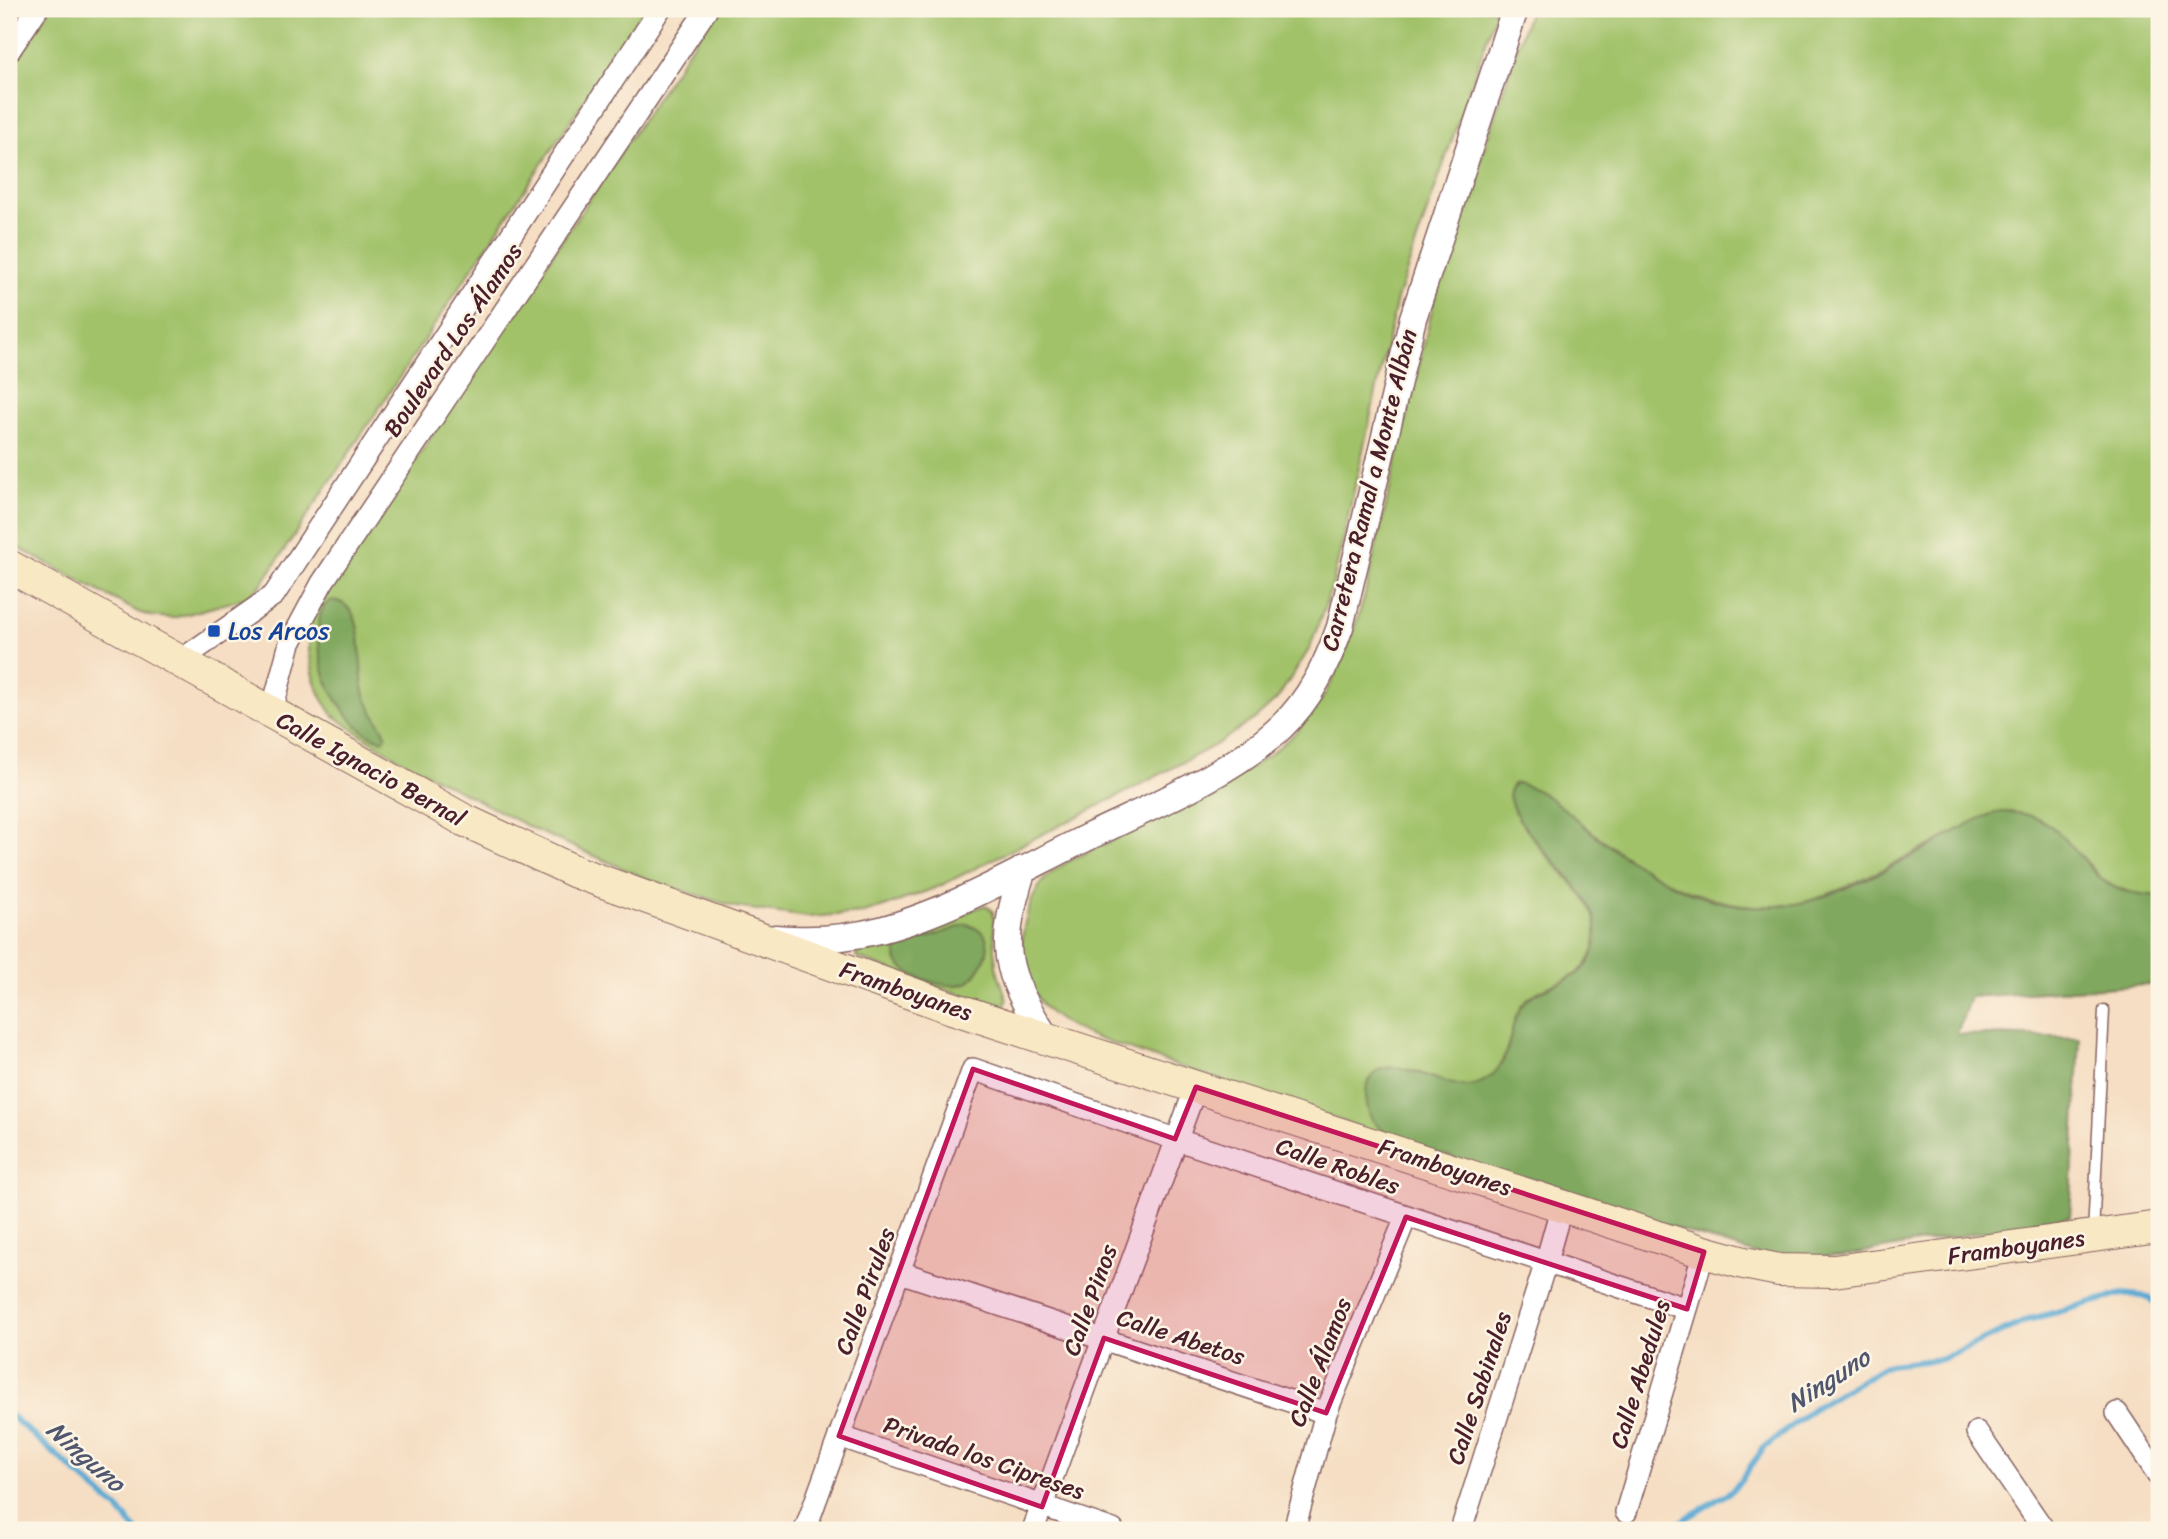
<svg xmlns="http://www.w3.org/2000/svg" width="2168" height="1539" font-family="Sriracha,sans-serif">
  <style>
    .green { fill: #a2c26b; stroke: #76704b; stroke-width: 2 }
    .forest { fill: #81a85f; stroke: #666445; stroke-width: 2 }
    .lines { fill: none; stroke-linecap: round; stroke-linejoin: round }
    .stream { stroke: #58a9d3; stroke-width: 6 }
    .service-casing { stroke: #866260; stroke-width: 13 }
    .minor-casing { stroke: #866260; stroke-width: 24 }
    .tertiary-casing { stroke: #866260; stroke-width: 29 }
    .secondary-casing { stroke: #866260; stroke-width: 34 }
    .service { stroke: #fff; stroke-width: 10 }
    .minor { stroke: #fff; stroke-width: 21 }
    .tertiary { stroke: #fff; stroke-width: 26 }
    .secondary { stroke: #f8e8c3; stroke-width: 32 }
    .marked { fill: #c2185b; fill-opacity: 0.2; stroke: #c2185b; stroke-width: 5; stroke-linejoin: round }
    .transit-dot { fill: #1a4fb4; stroke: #fcf5e5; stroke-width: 2.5 }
    .labels { text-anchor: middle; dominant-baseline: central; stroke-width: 5; stroke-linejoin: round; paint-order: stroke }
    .street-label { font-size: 24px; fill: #4a1f2b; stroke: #fcf5e5 }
    .transit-label { font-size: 24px; fill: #164399; stroke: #fcf5e5; text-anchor: start }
    .water-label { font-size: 26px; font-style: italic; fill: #50566e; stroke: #fcf5e5 }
  </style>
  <rect width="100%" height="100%" fill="#fcf5e5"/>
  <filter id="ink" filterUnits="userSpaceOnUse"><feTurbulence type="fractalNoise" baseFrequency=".0143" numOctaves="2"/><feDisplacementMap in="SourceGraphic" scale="14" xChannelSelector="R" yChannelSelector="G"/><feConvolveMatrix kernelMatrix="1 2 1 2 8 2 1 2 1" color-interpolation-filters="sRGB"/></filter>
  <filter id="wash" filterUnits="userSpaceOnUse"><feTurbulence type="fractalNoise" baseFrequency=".00686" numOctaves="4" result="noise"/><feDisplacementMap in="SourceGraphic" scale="28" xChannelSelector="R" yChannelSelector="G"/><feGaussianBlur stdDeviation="1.57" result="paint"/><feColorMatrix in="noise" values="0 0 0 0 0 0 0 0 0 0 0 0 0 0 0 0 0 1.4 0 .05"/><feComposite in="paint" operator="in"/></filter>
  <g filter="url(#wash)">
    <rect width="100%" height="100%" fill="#f5dec3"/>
    <path class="green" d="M50,9H645L261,585L246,598L173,618L150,616L138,612L9,543V72Z
      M716,9H1497L1397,299L1333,583L1310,648L1277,699L1256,718L1212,747L1136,787L940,886L887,906L864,913L808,917L736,907L652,881L535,830L406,763L355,731L333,715L322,698L315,682L309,652V631L312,616Z
      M1530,9H2159V896L2131,893L2105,882L2082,857L1965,826C1934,844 1902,860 1869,876C1849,885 1827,897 1805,902C1711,923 1632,866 1564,809L1514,811C1523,824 1532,837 1542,850C1556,866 1588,897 1594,916C1600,938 1594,961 1577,973C1559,986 1530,988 1520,1010C1507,1036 1508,1081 1471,1086C1439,1090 1399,1049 1371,1078L1376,1124L1400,1141L1096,1038C1056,1022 1037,1010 1024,967C1017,944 1027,901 1043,881C1059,862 1089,852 1111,841C1171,811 1235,785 1286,741C1329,704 1348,650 1364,598L1435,297Z
      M986,905L993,911L996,966L1007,1001L1004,1007L934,986L856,957L857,951L860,949L894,939Z"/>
    <path class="forest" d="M333,600C371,607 355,666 365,695C370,710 379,721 386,734L383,740C358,735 337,704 327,681C320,664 309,607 333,600Z
      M1517,783C1547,790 1572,816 1595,835C1628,861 1681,894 1721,902C1748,908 1779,908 1805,902C1842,893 1898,864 1931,846C1948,836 1984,812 2003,812C2060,812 2068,851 2104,881C2119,893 2141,894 2159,896V984L1970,997L1957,1034L2080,1038L2070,1217L1842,1256L1765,1257L1400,1141C1388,1133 1373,1126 1369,1113C1366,1102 1364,1091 1369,1081C1387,1044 1448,1096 1478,1084C1519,1067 1503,1021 1527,1000C1544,984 1578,982 1590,961C1596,948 1599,927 1593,914C1579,883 1548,857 1527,830C1519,819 1509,806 1509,792L1513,784Z
      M967,924L983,932C995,950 981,968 969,982C949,991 907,978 896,960L897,949L906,943L930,937Z"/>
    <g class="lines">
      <path class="stream" d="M9,1414L118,1509L136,1530
        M1667,1530L1733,1490L1764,1448L1815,1407L1888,1365L1942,1359L2028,1320L2122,1294L2149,1297L2159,1306"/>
    </g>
  </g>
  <g filter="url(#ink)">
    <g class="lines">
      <defs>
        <path id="service" d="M2093,1234L2104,1010"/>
        <path id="minor" d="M9,51L37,9
          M178,662L274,595L660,9
          M271,714L290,643L322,583L707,9
          M900,1272L1326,1413
          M2117,1413L2159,1476
          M1977,1432L2044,1530
          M839,1436L1113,1530
          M1626,1512L1704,1252
          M805,1530L973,1069L1175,1139L1687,1309
          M1033,1530L1196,1087
          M1294,1530L1326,1413L1406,1217
          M1463,1530V1524L1546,1262L1562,1205"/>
        <path id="tertiary" d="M1023,869C998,948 1003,969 1046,1038
          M775,938C811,941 845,939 880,930C950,912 1023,869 1088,837C1150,807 1232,774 1281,727C1310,700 1327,664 1340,627L1413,318L1515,9"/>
        <path id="secondary" d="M9,566L464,820L576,872L949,1007L1704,1252L1744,1263L1779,1270L1834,1271L2159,1227"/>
      </defs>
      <use href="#service" class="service-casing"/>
      <use href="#minor" class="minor-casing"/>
      <use href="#tertiary" class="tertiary-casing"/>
      <use href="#secondary" class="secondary-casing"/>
      <use href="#service" class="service"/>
      <use href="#minor" class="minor"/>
      <use href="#tertiary" class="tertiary"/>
      <use href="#secondary" class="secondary"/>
    </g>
  </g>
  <path class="marked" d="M973,1069L1175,1139L1196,1087L1704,1252L1687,1309L1406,1217L1326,1413L1104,1338L1042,1507L839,1436Z"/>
  <rect class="transit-dot" x="207" y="624" width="14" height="14" rx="3.5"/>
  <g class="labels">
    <g class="street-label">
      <text transform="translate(453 340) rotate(-56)">Boulevard Los Álamos</text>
      <text transform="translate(1369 490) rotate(-76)">Carretera Ramal a Monte Albán</text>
      <text transform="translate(371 769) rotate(29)">Calle Ignacio Bernal</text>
      <text transform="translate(906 991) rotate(19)">Framboyanes</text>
      <text transform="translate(1338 1166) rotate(19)">Calle Robles</text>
      <text transform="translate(1445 1167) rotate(18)">Framboyanes</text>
      <text transform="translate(2016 1247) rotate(-8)">Framboyanes</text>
      <text transform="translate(865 1291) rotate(-70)">Calle Pirules</text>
      <text transform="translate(1090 1300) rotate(-70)">Calle Pinos</text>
      <text transform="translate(1181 1337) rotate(18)">Calle Abetos</text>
      <text transform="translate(1320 1362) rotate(-69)">Calle Álamos</text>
      <text transform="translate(1640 1374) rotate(-73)">Calle Abedules</text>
      <text transform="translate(1479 1388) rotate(-72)">Calle Sabinales</text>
      <text transform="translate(984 1458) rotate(19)">Privada los Cipreses</text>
    </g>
    <g class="transit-label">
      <text x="228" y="631">Los Arcos</text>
    </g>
    <g class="water-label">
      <text transform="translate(1828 1380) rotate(-33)">Ninguno</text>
      <text transform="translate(86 1456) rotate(41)">Ninguno</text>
    </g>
  </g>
  <rect width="2168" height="1539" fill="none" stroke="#fcf5e5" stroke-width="35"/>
</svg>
